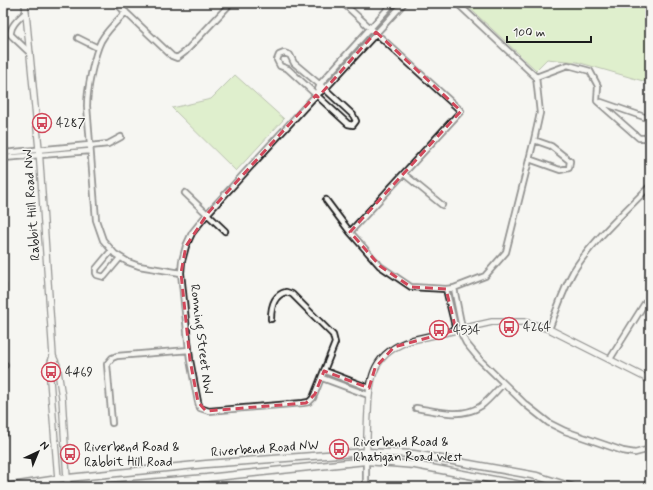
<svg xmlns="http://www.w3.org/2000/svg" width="653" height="490" font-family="Mynerve,sans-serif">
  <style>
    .green { fill: #c4e69f; stroke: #70815e }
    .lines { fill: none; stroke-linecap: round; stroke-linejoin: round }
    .minor-casing { stroke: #1c1c1c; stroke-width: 8 }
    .tertiary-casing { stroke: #1c1c1c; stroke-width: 8 }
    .secondary-casing { stroke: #1c1c1c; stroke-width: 9 }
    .minor { stroke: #f6f6f2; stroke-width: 4.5 }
    .tertiary { stroke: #f6f6f2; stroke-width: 5.5 }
    .secondary { stroke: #f6f6f2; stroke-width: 6 }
    .marked { fill: none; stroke: #d1495b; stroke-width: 3; stroke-dasharray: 8 5; stroke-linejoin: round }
    .labels { text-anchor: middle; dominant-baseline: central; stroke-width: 3; stroke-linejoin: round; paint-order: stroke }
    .poi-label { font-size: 13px; fill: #1c1c1c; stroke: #f6f6f2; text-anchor: start }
    .street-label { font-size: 13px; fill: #1c1c1c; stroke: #f6f6f2 }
  </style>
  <rect width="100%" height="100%" fill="#f6f6f2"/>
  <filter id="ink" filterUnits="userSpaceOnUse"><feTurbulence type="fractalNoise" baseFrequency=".025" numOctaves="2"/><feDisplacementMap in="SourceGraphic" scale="8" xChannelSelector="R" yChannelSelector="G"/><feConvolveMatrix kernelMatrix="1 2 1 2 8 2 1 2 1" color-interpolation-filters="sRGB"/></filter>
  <g filter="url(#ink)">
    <path class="green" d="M464,3H650V83L577,62L547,59L536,70Z
      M235,75L284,119L236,171L172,108L211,99Z"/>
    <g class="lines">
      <defs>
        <path id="minor" d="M116,3L172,56L177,58L185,52L231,3
          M343,3L461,111L350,232L380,266L411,287L446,289L454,288L485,276L506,252L534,140L540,113L536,77L457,3
          M26,12C20,18 9,26 11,35L30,53
          M126,12C117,21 107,30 101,41C94,55 87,90 87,106L96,220L103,240L115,254L128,262L139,266L181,273
          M78,38L98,48
          M284,53L290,55L294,63L325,89L353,115L356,121L353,125L348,124L288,69L280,66L277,60L279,55Z
          M536,77L568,65L590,71L598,86L597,101L639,138H646L650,132
          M316,95L320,84L393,3
          M601,102L650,119
          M90,146L108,144L121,137
          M3,153L89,145
          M3,158L90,151
          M529,159L560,170L569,168L570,161L551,146L534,140
          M404,174L442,205
          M185,193L225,231
          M326,200L350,232
          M111,251L96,269V273L97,275L104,277L120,258
          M3,286V294
          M454,288L462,328
          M446,289L456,330
          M271,319C271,308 273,295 286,292L292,294L333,335L335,343L313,398L309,402L303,403L209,411L200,408L198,402L190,360L181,273L182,261L186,246L192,233L208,213L316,95L325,89L404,3
          M459,329L466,343L480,360L525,404L549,423L565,431L623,451L635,453L650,449
          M549,329C557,310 563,290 573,272C591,242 625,212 650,186
          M610,359L645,303
          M3,365H5
          M325,371L369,388
          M322,378L368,395
          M416,408C436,411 462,419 481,406C489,400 496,391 503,384
          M112,423L107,364L112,358L117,356L189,350
          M3,427L4,434H3
          M366,461V487"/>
        <path id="tertiary" d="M25,3L39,149L53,356L57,365L62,397L67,479
          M53,356L50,365V380L58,479
          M366,461C367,445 367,428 368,412C369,376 374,352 412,340L492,322H525L549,329L650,380"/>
        <path id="secondary" d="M67,479L68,487
          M5,487L58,479L206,464L366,452L414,454L537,476L572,487
          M98,487L206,478L366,461L415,465L532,487"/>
      </defs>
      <use href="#minor" class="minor-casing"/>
      <use href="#tertiary" class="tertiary-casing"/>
      <use href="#secondary" class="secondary-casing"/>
      <use href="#minor" class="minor"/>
      <use href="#tertiary" class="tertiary"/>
      <use href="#secondary" class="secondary"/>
    </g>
  </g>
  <path d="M0 0H653V490H0ZM376,32L461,111L350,232L380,266L411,287L446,289L456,330L394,347L375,368L369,388L324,371L315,394L306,403L206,411L198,402L190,360L181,273L186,246L208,213L316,95L318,97Z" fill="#f6f6f2" fill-opacity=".55" fill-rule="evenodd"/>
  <path class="marked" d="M376,32L461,111L350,232L380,266L411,287L446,289L456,330L394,347L375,368L369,388L324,371L315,394L306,403L206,411L198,402L190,360L181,273L186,246L208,213L316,95L318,97Z"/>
  <defs>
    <symbol id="bus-ring" viewBox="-11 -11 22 22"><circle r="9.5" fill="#f6f6f2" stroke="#d1495b" stroke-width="1.5"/><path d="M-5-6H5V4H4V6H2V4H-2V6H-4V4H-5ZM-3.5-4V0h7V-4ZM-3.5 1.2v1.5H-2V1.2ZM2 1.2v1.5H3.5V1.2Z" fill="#d1495b"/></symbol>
  </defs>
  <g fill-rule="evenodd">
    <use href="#bus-ring" x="31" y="112" width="22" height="22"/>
    <use href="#bus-ring" x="498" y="316" width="22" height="22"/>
    <use href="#bus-ring" x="428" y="319" width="22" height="22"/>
    <use href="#bus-ring" x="40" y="361" width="22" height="22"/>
    <use href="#bus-ring" x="328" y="438" width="22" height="22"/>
    <use href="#bus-ring" x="59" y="443" width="22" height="22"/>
  </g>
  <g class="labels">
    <g class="poi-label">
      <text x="56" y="123">4287</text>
      <text x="523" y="327">4264</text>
      <text x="453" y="330">4534</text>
      <text x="65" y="372">4469</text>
      <text x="353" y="442">Riverbend Road &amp;<tspan x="353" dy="15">Rhatigan Road West</tspan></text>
      <text x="84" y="447">Riverbend Road &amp;<tspan x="84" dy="15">Rabbit Hill Road</tspan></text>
    </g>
    <g class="street-label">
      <text transform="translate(32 205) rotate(-94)">Rabbit Hill Road NW</text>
      <text transform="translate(201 339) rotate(83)">Ronning Street NW</text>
      <text transform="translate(265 449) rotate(-4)">Riverbend Road NW</text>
    </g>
  </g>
  <rect width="653" height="490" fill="none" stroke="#f6f6f2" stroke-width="16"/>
  <rect x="8" y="8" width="637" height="474" fill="none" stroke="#1c1c1c" stroke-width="1.5" filter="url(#ink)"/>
  <g transform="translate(38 452) rotate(44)" stroke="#f6f6f2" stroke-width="3" paint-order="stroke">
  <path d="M0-3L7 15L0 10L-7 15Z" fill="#1c1c1c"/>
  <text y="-6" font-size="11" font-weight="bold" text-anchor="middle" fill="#1c1c1c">N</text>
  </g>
  <path d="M507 36v6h84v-6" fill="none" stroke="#1c1c1c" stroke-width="2"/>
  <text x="513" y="36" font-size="12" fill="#1c1c1c" stroke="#f6f6f2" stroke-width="3" paint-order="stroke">100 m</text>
</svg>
